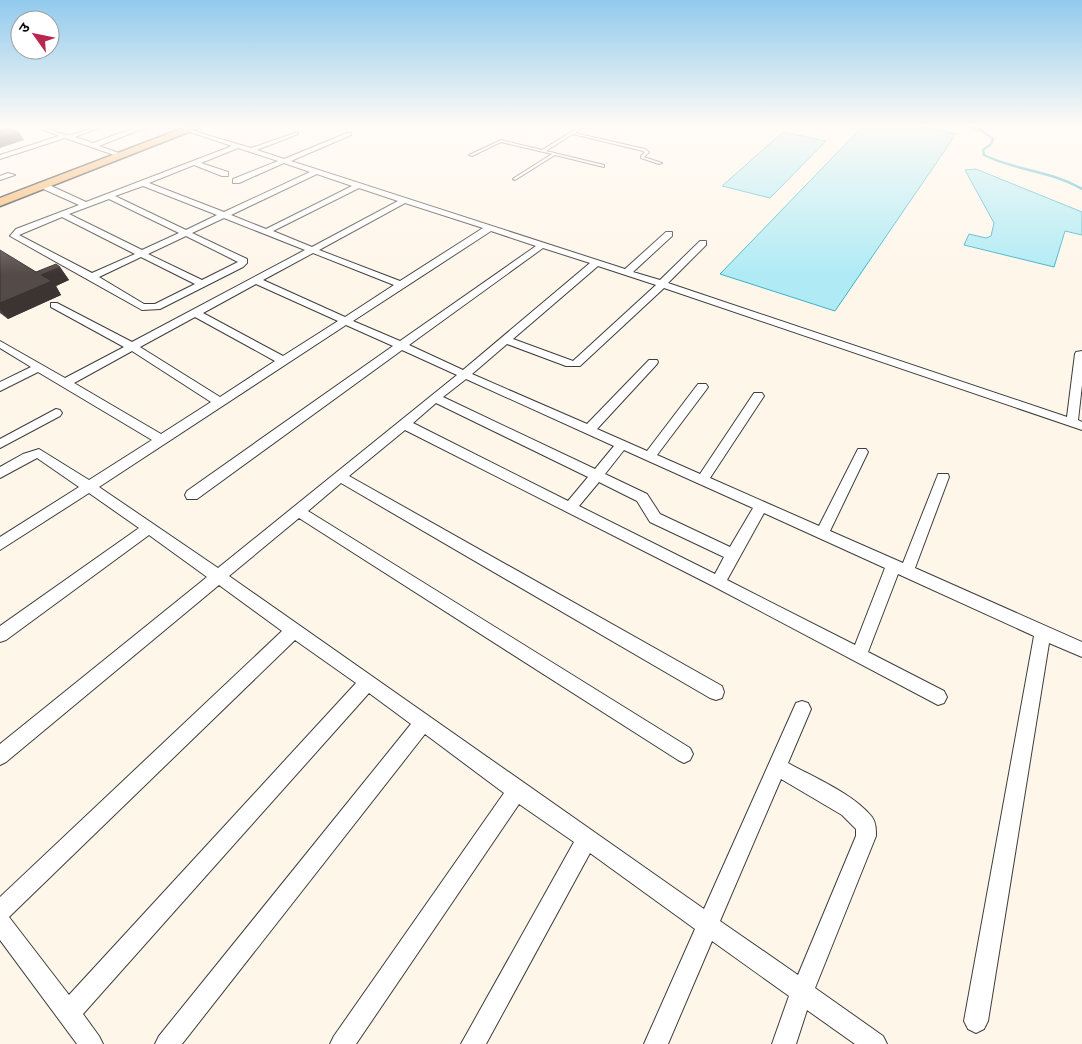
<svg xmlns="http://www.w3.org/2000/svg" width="1082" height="1044" font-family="'Source Serif 4','Noto Sans Devanagari',serif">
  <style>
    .water { fill: #b0ebf5; stroke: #38b2ca }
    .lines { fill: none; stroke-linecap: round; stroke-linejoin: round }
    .stream { stroke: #38b2ca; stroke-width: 2.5 }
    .service-casing { stroke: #3e3e3e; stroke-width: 2 }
    .minor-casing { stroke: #3e3e3e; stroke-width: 2 }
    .primary-casing { stroke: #1c1c1c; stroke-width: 3 }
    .service { fill: #fff; fill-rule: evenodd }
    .minor { fill: #fff; fill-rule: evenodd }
    .primary { fill: #f6b062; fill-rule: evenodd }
    .wall { fill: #48403e }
    .shaded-wall { fill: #3b3432 }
    .building { fill: #544a48; stroke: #3b3432 }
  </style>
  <rect width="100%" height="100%" fill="#fff6ea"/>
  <path class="water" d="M862,127H924L956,134L835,311L720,274Z
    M783,132L826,141L770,198L722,186Z
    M976,169L1082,212V235L1065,231L1054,267L964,245L969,234L986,238L991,236L994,223L965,170Z"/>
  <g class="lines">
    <path class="stream" d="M971,127L981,130L993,139L991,144L983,150L984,155C1016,171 1049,170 1082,189"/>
    <defs>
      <path id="service" d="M579,127H583L575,133L645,149L649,152L644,157L662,163L659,164L641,158V156L645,152L643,151L573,134L546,151L604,165V167L555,155L515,180L513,179L514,178L552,154L501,142L472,156L469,155L501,140L542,150Z"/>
      <path id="minor" d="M37,127C48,127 60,135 69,135C80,134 89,127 101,127L75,137L93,143L137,127H147L99,146L119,153L120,154L117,156L65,138L0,159V155L59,136Z
        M187,129L251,148L298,132V134L257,150L284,159L347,133H351V135L291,161L625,269L666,232H672V236L633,272L660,280L700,241H706V245L668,283L1067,417L1075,354L1076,352L1082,351V385L1078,420L1082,422V430L664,288L580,366H566L507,344L472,374L587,424L649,360H657L658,362L657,364L597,429L647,451L698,384H706L708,387L706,390L657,455L700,474L754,393H762L764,396L710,478L819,526L858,449H866L868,452L830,531L903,563L937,477L938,474H948L949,477L915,568L1082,642V657L1049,643L988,1021L984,1029L976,1033L968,1029L964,1021L1034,636L898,574L868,652L944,691L947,697L944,703L938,705L713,586L405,430L349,476L722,686L724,692L722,698L716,700L710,698L341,483L308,511L690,748L693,754L690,760L684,763L678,760L299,518L229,576L704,909L796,703L802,701L808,703L811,709L788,763C813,777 854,794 872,817C876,823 876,829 876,836L815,988L883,1036L887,1044H855L807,1010L796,1044H772L789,996L712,941L668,1044H644L695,929L590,853L486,1044H461L574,842L519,804L356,1044H330L334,1036L504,793L425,734L182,1044H155L159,1036L411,724L369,693L83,1014L99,1036L103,1044H77L0,940V897L282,631L219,585L6,762L0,765V744L207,577L149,535L6,640L0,642V626L139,528L89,493L0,550V537L79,487L37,458L0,478V467L23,454L39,449L89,480L152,440L38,372L0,391V382L31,367L0,348V341L65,378L124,347L51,307V303H57L132,342L305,250L224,218L192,233L247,259V263L243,267L160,309L142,310L10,236L16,229L79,205L41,188V184H47L86,202L232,146L187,131ZM238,148L278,161L233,179V183H239L284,163L310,172L224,212L149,183L194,165L222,176H228V172L201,163ZM317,174L352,186L266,229L231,215ZM143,186L217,215L186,230L115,196ZM359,188L398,201L312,247L273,231ZM109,199L179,233L142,250L69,214ZM405,203L483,228L400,281L319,250ZM62,217L135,254L92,273L19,235ZM491,231L536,246L400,341L353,321ZM186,236L238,262L202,280L148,254ZM543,248L590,263L463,370L409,345ZM313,253L394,285L345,317L263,280ZM141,257L195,284L155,304H144L99,277ZM598,266L656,285L573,361L513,339ZM256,284L338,321L283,356L203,313ZM195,317L275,361L220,397L140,347ZM346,325L393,346L187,491L185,495L187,499H197L402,350L457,375L218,568L99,487ZM132,351L211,402L161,434L74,383ZM466,379L614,446L595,469L443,397ZM436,403L588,477L568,501L413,423ZM624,450L753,508L730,547L660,514L647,494L605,474ZM599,482L637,501L650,522L724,557L715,574L579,506ZM764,513L885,568L855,645L727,580ZM295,640L356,683L69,995L9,917ZM781,779L842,815L856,829V836L798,975L720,921Z
        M8,173L15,175L0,180V176Z
        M56,409L60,410L62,413L60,416L0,448V439Z"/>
      <path id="primary" d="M186,127H201L0,206V198Z"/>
    </defs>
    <use href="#service" class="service-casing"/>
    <use href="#minor" class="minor-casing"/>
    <use href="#primary" class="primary-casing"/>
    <use href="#service" class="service"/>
    <use href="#minor" class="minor"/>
    <use href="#primary" class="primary"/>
  </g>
  <path class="wall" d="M0,250L36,272L60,267L69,280L56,286L61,295L8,319L0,313Z"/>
  <path class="shaded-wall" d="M19,132L24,140L0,148V137Z
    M60,267L69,280L56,286L61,295L8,319L0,309V303L41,275Z"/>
  <path class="building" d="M9,127L19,132L0,137V130Z
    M0,250L36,272L56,264L60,267L41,275L52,281L0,303Z"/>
  <linearGradient id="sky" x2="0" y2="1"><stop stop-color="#91caed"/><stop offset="0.46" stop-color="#fffbf6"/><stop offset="1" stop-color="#fffbf6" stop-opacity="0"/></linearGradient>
  <rect width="1082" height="274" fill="url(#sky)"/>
  <g transform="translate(35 35) rotate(303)"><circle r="24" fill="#ffffff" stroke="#9d9d9d"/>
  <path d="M0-4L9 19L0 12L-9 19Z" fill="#b8274f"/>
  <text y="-8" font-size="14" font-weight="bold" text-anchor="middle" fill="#0b0b0b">उ</text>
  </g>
</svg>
